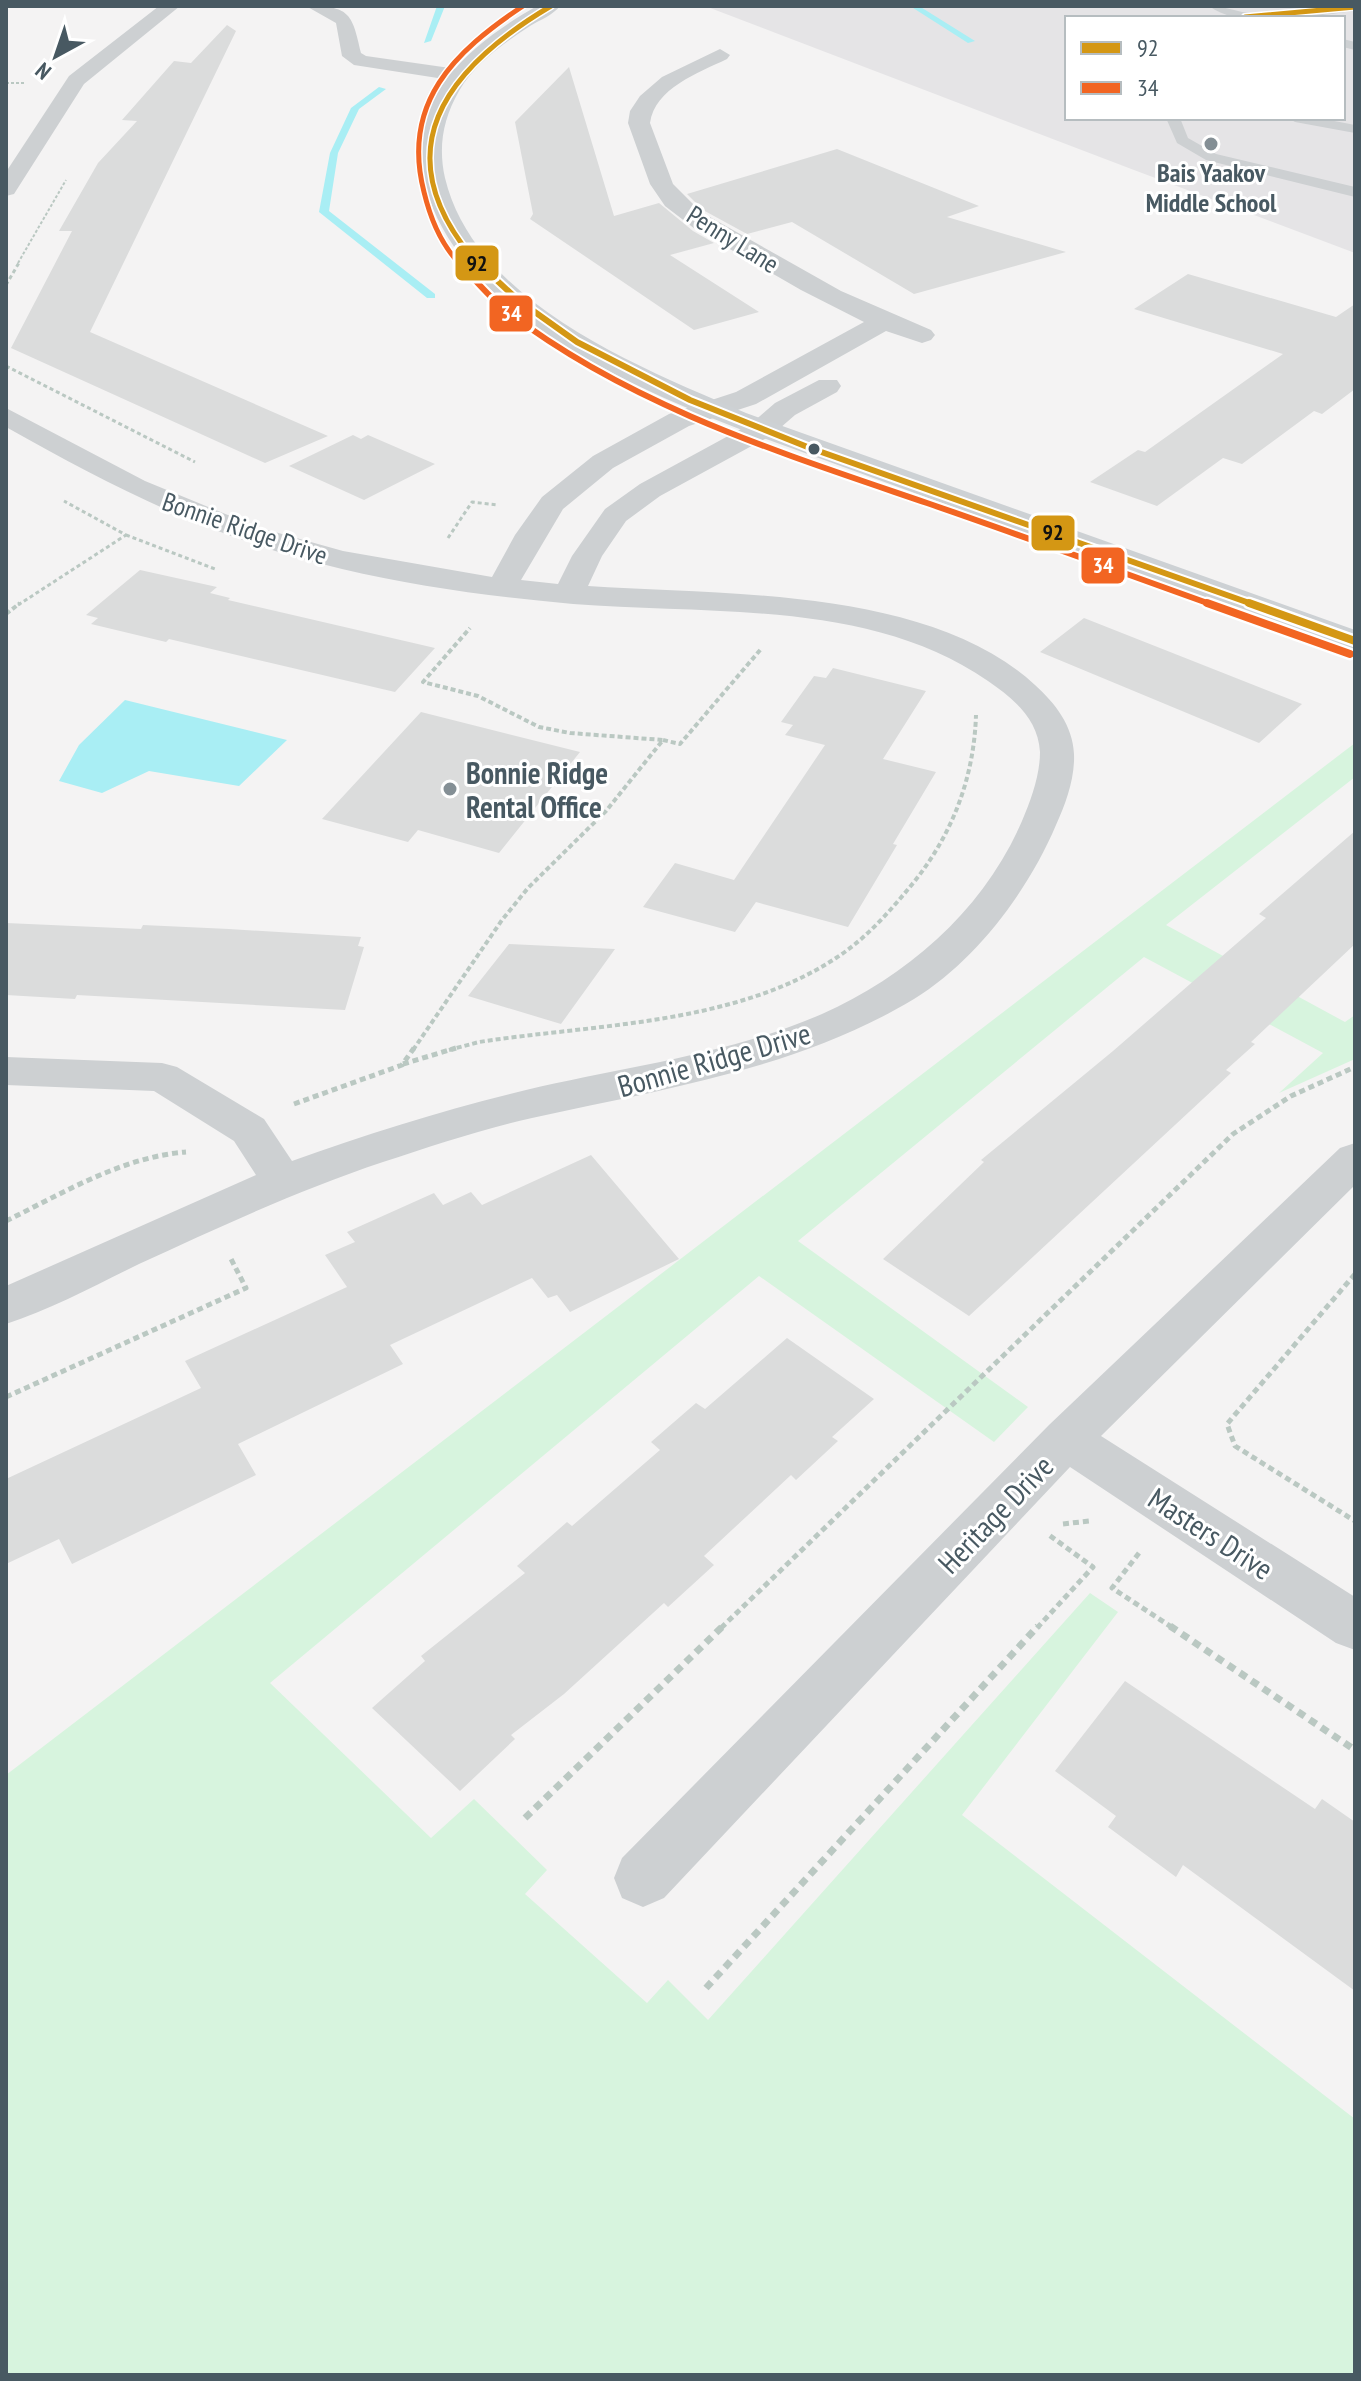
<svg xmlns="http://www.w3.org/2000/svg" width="1361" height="2381" font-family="'PT Sans Narrow',sans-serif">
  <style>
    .education { fill: #e5e4e6; fill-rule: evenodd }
    .green { fill: #d7f4de }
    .water { fill: #a9eef4 }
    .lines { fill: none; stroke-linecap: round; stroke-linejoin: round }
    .stream { fill: #a9eef4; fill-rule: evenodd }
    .building { fill: #dbdcdc }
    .path-far4 { stroke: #bac8c2; stroke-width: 2; stroke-dasharray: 3 2; stroke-linecap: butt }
    .path-far3 { stroke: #bac8c2; stroke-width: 3; stroke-dasharray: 4 3; stroke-linecap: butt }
    .path-far2 { stroke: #bac8c2; stroke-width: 4; stroke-dasharray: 5 3; stroke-linecap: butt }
    .path-far1 { stroke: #bac8c2; stroke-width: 5; stroke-dasharray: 6 4; stroke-linecap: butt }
    .path { stroke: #bac8c2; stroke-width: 7; stroke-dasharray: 8 6; stroke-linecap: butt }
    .service { fill: #cdd0d2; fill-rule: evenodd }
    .minor { fill: #cdd0d2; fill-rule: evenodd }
    .secondary { fill: #cdd1d4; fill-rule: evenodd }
    .bus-1-far2-casing { stroke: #fff; stroke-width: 8 }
    .bus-1-far1-casing { stroke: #fff; stroke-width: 10 }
    .bus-1-casing { stroke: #fff; stroke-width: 13 }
    .bus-2-far2-casing { stroke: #fff; stroke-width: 8 }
    .bus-2-far1-casing { stroke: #fff; stroke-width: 10 }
    .bus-2-casing { stroke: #fff; stroke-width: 13 }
    .bus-1-far2 { stroke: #d49714; stroke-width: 5 }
    .bus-1-far1 { stroke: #d49714; stroke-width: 6 }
    .bus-1 { stroke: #d49714; stroke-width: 8 }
    .bus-2-far2 { stroke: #f26522; stroke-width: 5 }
    .bus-2-far1 { stroke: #f26522; stroke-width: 6 }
    .bus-2 { stroke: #f26522; stroke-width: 8 }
    .poi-dot { fill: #848f95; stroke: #fff; stroke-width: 3 }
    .bus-dot { fill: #485962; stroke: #fff; stroke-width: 3 }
    .labels { text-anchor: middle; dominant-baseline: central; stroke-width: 6; stroke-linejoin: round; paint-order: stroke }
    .far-poi-label { font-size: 26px; font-weight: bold; fill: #485962; stroke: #fff }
    .far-street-label { font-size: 26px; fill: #485962; stroke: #fff }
    .poi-label { font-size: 30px; font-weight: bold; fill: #485962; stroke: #fff; text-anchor: start }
    .street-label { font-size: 30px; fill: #485962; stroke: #fff }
    .line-badge { stroke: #fff; stroke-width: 3 }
    .badge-label { font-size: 22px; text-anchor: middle; font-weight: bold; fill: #fff }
    .pale-badge-label { font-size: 22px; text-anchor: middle; font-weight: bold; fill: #111 }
  </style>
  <rect width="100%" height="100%" fill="#f4f3f3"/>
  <path class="education" d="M705,6H1355V253L1134,170ZM1067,18H1343V118H1067Z"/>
  <path class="green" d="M1355,743V777L1166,925L1345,1022L1355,1015V1059L1279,1093L1323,1053L1144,957L798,1241L1028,1407L994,1442L759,1276L270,1683L431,1838L474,1799L547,1870L525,1894L647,2003L668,1980L708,2020L1090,1593L1118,1612L962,1815L1355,2119V2375H6V1775Z"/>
  <path class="water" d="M125,700L287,740L239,786L149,771L102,793L59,781L79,745Z"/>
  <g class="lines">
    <path class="stream" d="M437,6H445L431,41L424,43Z
      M910,6H919L975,41L968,43Z
      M379,87L386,89L359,109L338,153L329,211L435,294V298H427L319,212L330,153L351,108Z"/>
  </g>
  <path class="building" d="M227,25L236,31L90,332L328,436L265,463L11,348L72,231H59L98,163L137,121L122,120L174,61L191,63Z
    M569,67L614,216L659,203L693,231L714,243L670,255L759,312L694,330L530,219L533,214L515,122Z
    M837,149L979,206L947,217L1066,252L914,294L792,222L747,234L703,210L687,194Z
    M1188,274L1336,317L1355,304V389L1322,414L1314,411L1242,464L1223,458L1157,506L1090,482L1138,450L1145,452L1283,354L1134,309Z
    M353,435L361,439L368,435L435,464L364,500L289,466Z
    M140,570L217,587L210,593L230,598L228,600L435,648L395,692L169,639L166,642L91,624L98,618L86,615Z
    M1084,618L1302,704L1259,743L1040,652Z
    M833,668L926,691L883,759L936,772L893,844L897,845L848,927L756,902L735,932L643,907L675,863L734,880L825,745L785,735L793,725L781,722L814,676L826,678Z
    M421,712L580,752L499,853L418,830L408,842L322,819Z
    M1355,831V944L1251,1042L1255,1044L1226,1070L1231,1073L1007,1281L969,1316L883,1259L984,1162L981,1160L1113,1051L1266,918L1259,914Z
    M6,923L141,929L143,925L229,929L361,937L358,946L364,947L345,1010L77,995L75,999L6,995Z
    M509,944L615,949L561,1024L468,996Z
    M591,1155L679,1259L570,1312L557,1295L548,1298L532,1278L390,1345L403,1364L238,1444L256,1475L72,1564L59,1539L6,1564V1479L201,1388L185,1361L347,1287L325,1255L355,1242L347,1232L434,1193L443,1205L471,1192L482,1205Z
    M787,1338L874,1399L832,1437L838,1441L796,1480L791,1475L704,1556L714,1565L668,1607L664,1603L564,1694L511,1735L515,1739L460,1791L372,1708L425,1661L421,1656L525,1573L517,1566L567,1522L572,1526L660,1450L651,1442L696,1403L705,1409Z
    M1125,1681L1315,1809L1322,1799L1355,1822V1991L1183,1865L1176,1877L1108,1827L1116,1816L1055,1771Z"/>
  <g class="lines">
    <path class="path-far4" d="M6,83H25
      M18,263L66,180"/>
    <path class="path-far3" d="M6,285L20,261
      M6,366L195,462
      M126,535L215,569
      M448,538L472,502L498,505
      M18,605L126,535L64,501"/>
    <path class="path-far2" d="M6,614L20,603
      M663,740L680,744L761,649
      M413,1050L502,920L528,888L606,811L663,740L570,733L539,727L478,696L423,682L470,628
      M449,1050L479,1042C596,1024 734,1025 836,958C867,938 891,910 914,882C953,833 974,777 976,715"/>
    <path class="path-far1" d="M403,1064L456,1048
      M294,1104L402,1065L414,1048
      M6,1221C63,1193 122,1157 186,1152
      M1355,1274L1227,1424L1235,1446L1355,1521
      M6,1397L246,1288L230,1257
      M1063,1524L1089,1521
      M1139,1553L1112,1588L1173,1628
      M721,1628L1233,1134L1291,1096L1355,1067
      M1037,1628L1093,1567L1049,1535"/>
    <path class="path" d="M1170,1626L1355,1750
      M525,1818L723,1626
      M706,1988L1038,1626"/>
    <path class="service" d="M1209,6C1226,6 1239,13 1252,13C1287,13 1321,6 1355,6V11C1316,15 1241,31 1209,6Z
      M1343,39L1355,42V50L1343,47Z
      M1166,118H1180L1188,138L1216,154L1355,187V197L1206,160L1177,143Z
      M1288,118H1319L1355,125V133L1295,122Z"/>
    <path class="minor" d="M159,6H180L84,84L14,194L6,196V172L69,76Z
      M306,6C349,6 352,12 361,53L366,56L457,69L467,75L457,81L354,65L342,56L336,23Z
      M720,49L730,55L727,59C698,73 655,88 650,123L673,184L701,212L841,291L931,330L935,335L931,340L922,343L886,331L756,404L689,426L613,468L563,509L521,580L558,584L572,556L605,509L640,484L752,423L775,403L819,380H837L841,386L837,392L795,415L772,435L660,496L626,521L602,556L588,586C724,595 929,587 1035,685C1055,703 1073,726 1074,754C1075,778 1066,803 1056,825C1028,891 976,961 914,999C798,1069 662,1089 532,1118C482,1129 432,1146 383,1162C299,1190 219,1227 139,1264C96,1285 52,1309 6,1324V1286L256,1175L234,1141L154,1091L6,1085V1057L162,1063L177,1067L264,1119L292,1161C369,1133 447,1109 526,1090C624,1067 728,1055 822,1014C909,975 984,909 1022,821C1031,800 1040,775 1040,752C1038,719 1014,699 988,681C870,599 710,615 573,604C496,597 418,587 342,569C216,540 118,490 6,427V408L145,481L257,527L343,551L492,577L515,535L542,497L593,456L669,414L736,392L864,322L801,290L695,229L665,206L650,184L628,123L630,111L640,96L662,77Z
      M1355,1143V1185L1101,1436L1355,1597V1650L1336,1643L1070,1467L664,1898L643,1907L622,1898L614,1878L622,1858L1049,1425L1340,1148Z"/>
    <path class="secondary" d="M537,6H560C553,15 540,20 530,26C504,43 475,63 459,91C443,119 438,147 445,178C475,303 639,367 746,413L1355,630V651C1315,641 1277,624 1238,610C1162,582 1087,555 1011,528C950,506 888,483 827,461C694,413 456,333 423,176C406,96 475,41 537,6Z"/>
    <defs>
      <path id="bus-1-far2" d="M1245,17L1355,7
        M477,263C381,152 445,69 551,6"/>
      <path id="bus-1-far1" d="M476,261L518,300L577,342L690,400L810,448L1255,605"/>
      <path id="bus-1" d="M1249,603L1355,641"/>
      <path id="bus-2-far2" d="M459,263C441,244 430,217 424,192C401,103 454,52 523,6"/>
      <path id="bus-2-far1" d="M457,261C473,277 487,295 504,309C627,405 781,453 927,503C1023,536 1118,571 1213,605"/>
      <path id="bus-2" d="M1207,603L1350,654"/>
    </defs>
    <use href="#bus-1-far2" class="bus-1-far2-casing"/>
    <use href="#bus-1-far1" class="bus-1-far1-casing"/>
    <use href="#bus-1" class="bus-1-casing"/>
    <use href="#bus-2-far2" class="bus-2-far2-casing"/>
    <use href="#bus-2-far1" class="bus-2-far1-casing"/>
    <use href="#bus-2" class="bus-2-casing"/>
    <use href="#bus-1-far2" class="bus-1-far2"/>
    <use href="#bus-1-far1" class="bus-1-far1"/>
    <use href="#bus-1" class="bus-1"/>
    <use href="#bus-2-far2" class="bus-2-far2"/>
    <use href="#bus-2-far1" class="bus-2-far1"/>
    <use href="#bus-2" class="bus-2"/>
  </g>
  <g class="poi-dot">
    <circle cx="1211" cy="144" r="8"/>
    <circle cx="450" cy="789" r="8"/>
  </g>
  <circle class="bus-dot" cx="814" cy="449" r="7"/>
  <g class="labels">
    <g class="far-poi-label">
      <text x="1211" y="172">Bais Yaakov<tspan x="1211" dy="30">Middle School</tspan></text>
    </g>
    <g class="far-street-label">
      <text transform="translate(733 239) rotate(32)">Penny Lane</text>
      <text transform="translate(245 528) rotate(19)">Bonnie Ridge Drive</text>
    </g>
    <g class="poi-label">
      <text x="466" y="772">Bonnie Ridge<tspan x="466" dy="34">Rental Office</tspan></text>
    </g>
    <g class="street-label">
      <text transform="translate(714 1059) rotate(-16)">Bonnie Ridge Drive</text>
      <text transform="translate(995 1514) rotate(-46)">Heritage Drive</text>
      <text transform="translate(1211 1533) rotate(33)">Masters Drive</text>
    </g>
  </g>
  <g class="line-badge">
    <rect x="454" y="244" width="46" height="38" rx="8" fill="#d49714"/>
    <rect x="488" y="294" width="46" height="39" rx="8" fill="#f26522"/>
    <rect x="1030" y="514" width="46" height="38" rx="8" fill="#d49714"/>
    <rect x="1080" y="546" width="46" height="39" rx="8" fill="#f26522"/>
  </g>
  <g class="badge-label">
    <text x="511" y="321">34</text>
    <text x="1103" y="573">34</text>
  </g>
  <g class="pale-badge-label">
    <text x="477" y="271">92</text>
    <text x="1053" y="540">92</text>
  </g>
  <rect width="1361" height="2381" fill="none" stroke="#485962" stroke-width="16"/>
  <rect x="1065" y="16" width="280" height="104" fill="#ffffff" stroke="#b6bdc0" stroke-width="2"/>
  <rect x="1081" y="42" width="40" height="12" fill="#d49714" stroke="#b6bdc0" stroke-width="2"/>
  <text x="1137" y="56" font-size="24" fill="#485962">92</text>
  <rect x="1081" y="82" width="40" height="12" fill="#f26522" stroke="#b6bdc0" stroke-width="2"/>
  <text x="1137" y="96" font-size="24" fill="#485962">34</text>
  <g transform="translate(56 56) rotate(220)" stroke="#ffffff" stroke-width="6" paint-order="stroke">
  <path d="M0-6L14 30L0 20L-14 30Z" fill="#485962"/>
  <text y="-12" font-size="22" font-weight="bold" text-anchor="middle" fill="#485962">N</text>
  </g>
</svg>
